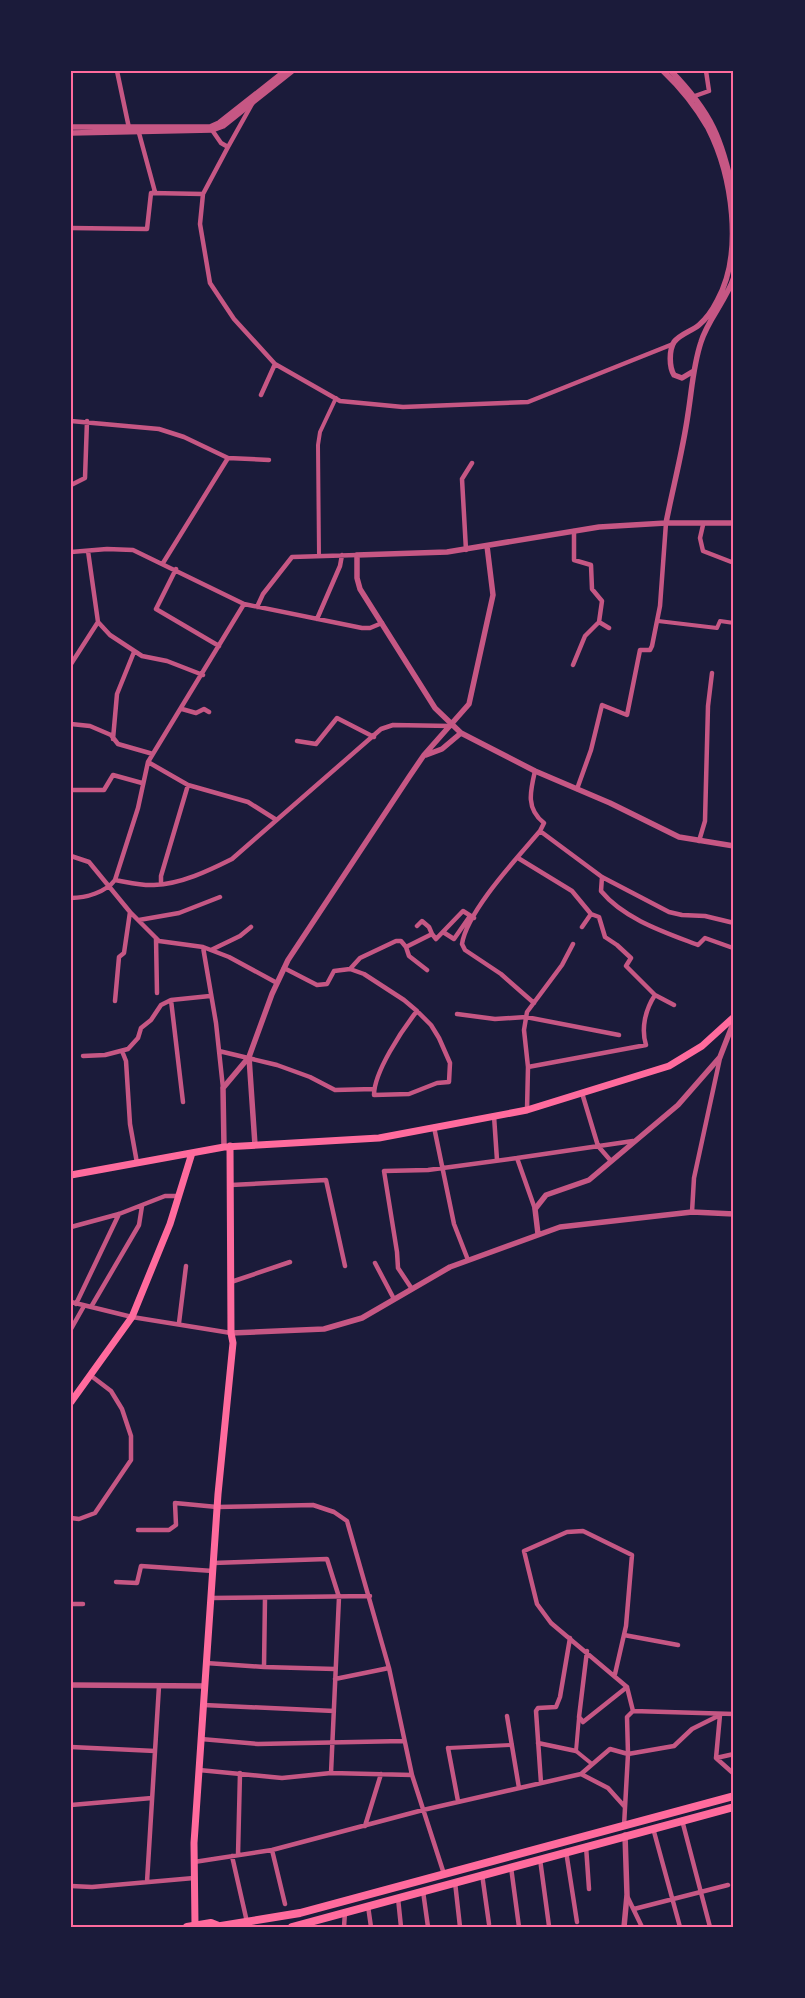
<svg xmlns="http://www.w3.org/2000/svg" width="805" height="1998" font-family="Overpass,sans-serif">
  <style>
    .lines { fill: none; stroke-linecap: round; stroke-linejoin: round }
    .pedestrian { stroke: #c65784; stroke-width: 4 }
    .minor { stroke: #c65784; stroke-width: 4.5 }
    .tertiary { stroke: #c65784; stroke-width: 5.5 }
    .secondary { stroke: #ff6b9d; stroke-width: 7 }
    .primary { stroke: #ff6b9d; stroke-width: 8 }
    .neatline { fill: none; stroke: #ff6b9d; stroke-width: 2 }
  </style>
  <rect width="100%" height="100%" fill="#1b1b3a"/>
  <g class="lines">
    <path class="pedestrian" d="M319,555L318,445L320,432L336,398
      M658,621L717,628L720,621L734,623
      M579,1717L576,1751L592,1764
      M448,1748L512,1745"/>
    <path class="minor" d="M117,71L129,128
      M692,97L709,91L706,71
      M212,130L221,143L228,147L252,104
      M139,133L155,192
      M228,147L203,194L200,224L210,283L234,319L275,364L340,401L403,407L528,402L673,344
      M71,228L147,229L151,193L203,194
      M261,395L275,364
      M71,421L159,429L184,437L228,458L269,460
      M71,485L85,478L87,421
      M703,525L700,538L703,551L734,563
      M466,550L462,479L472,463
      M88,551L98,622L110,635L142,656L167,661L203,675
      M71,552L107,549L133,550L244,604L362,628H370L382,623
      M163,563L228,458
      M176,569L156,609L219,646
      M257,607L263,594L292,557L357,555
      M317,619L340,566L342,555
      M599,622L609,628
      M71,664L98,622
      M573,665L585,636L599,622L602,601L592,589L591,565L574,560V531
      M182,709L196,713L204,709L209,712
      M71,724L90,726L111,735L118,744L153,754
      M113,739L117,694L134,652
      M297,741L316,744L337,718L374,737
      M148,762L188,785L248,802L275,819
      M535,771C530,792 526,809 544,823L540,831
      M577,789L591,750L602,705L627,715L640,650H650L652,646L660,606L666,523
      M71,790H104L113,775L142,783
      M699,841L705,821L708,706L712,673
      M71,856L89,862L130,912L159,941L203,947L216,1023L223,1088
      M518,858L572,891L591,914L599,917L605,937L617,945L631,958L626,966L655,995L674,1005
      M602,877L601,891C624,919 664,932 698,945L705,938L733,948
      M115,880C127,882 142,886 154,885C181,884 208,871 232,859L381,729L393,725L451,726
      M161,884V876L188,785
      M71,898C86,898 106,892 115,880L138,808L148,762L244,604
      M139,920L179,913L220,897
      M417,926L422,921L429,927L432,934
      M582,927L591,914
      M443,932L454,939L470,916
      M156,938L157,993
      M203,947L229,957L277,983
      M406,947L409,956L427,970
      M211,950L240,936L251,927
      M284,968L317,985L327,984L334,971L350,969L364,974L404,1000L417,1011L431,1025L439,1038L450,1063L449,1082L437,1083L409,1094L374,1095C374,1072 402,1030 417,1011
      M350,969L360,958L396,941H401L406,947L432,934L436,939L463,911L474,918
      M171,1000L183,1102
      M115,1001L119,957L124,953L130,912
      M534,1003L501,974L465,950L462,944C467,911 518,857 540,831L602,877L669,912L682,915L705,916L734,923
      M457,1014L495,1019L526,1017L619,1035
      M122,1051L126,1061L130,1124L137,1163
      M219,1051L277,1065L310,1077L335,1090L374,1089
      M83,1056L105,1055L128,1049L138,1038L141,1028L151,1020L161,1005L171,1000L210,996
      M528,1067L646,1045C641,1029 645,1010 655,995
      M582,1093L598,1146L611,1161
      M527,1110L528,1067L524,1030L527,1012L562,965L573,944
      M494,1116L497,1160
      M434,1127L454,1224L468,1260
      M517,1158L633,1141
      M231,1185L326,1180L345,1266
      M692,1212L694,1178L720,1058
      M71,1227L119,1214L165,1196H178
      M375,1263L394,1299
      M231,1282L290,1262
      M412,1289L398,1268L397,1252L384,1171L428,1170L517,1158L535,1209
      M71,1302L132,1317L231,1333
      M76,1304L119,1214
      M91,1307L139,1225L142,1206
      M179,1323L186,1266
      M71,1329L84,1306
      M71,1518L79,1519L95,1513L131,1460V1436L122,1409L111,1391L90,1375
      M138,1530H169L176,1525L175,1503L217,1507L313,1505L334,1512L347,1521L389,1668L412,1775L444,1874
      M213,1563L327,1559L339,1597L331,1773
      M116,1582L137,1583L141,1566L213,1571
      M211,1598L370,1596
      M71,1604H83
      M624,1635L678,1645
      M587,1651L579,1717L583,1722L627,1687
      M206,1663L264,1667L335,1669
      M264,1667L265,1598
      M615,1674L626,1626L632,1555L583,1531L567,1532L524,1551L537,1604L551,1623L627,1687L633,1711L627,1717L628,1754L624,1826
      M335,1679L389,1668
      M204,1705L334,1711
      M633,1711L734,1714
      M720,1715L716,1758L734,1774
      M507,1716L519,1788
      M201,1739L258,1744L403,1741
      M538,1743L576,1751
      M71,1747L155,1751
      M448,1748L458,1801
      M716,1758L734,1754
      M199,1770L282,1778L331,1773L412,1775
      M581,1774L608,1788L625,1807
      M541,1783L536,1711L538,1708L556,1707L560,1697L570,1638
      M71,1805L152,1798
      M682,1820L710,1927
      M365,1826L381,1774
      M653,1828L680,1927
      M586,1846L589,1889
      M272,1850L285,1904
      M566,1851L577,1922
      M238,1855L240,1773
      M232,1856L247,1922
      M540,1859L549,1926
      M194,1862L272,1850L423,1810L581,1774L610,1749L628,1754L674,1746L692,1729L720,1715
      M511,1867L519,1927
      M482,1874L489,1924
      M147,1882L159,1686
      M455,1882L460,1927
      M71,1886L92,1887L194,1878
      M423,1891L428,1927
      M627,1896L642,1927
      M398,1898L401,1927
      M368,1906L371,1927
      M634,1909L728,1885
      M344,1927L345,1912"/>
    <path class="tertiary" d="M663,71C681,88 696,107 708,128C732,175 744,253 717,301C713,309 706,319 699,325C692,331 680,334 674,342C669,350 669,367 674,375L682,378L692,372
      M671,71C712,113 722,139 734,195
      M71,127H210L219,123L285,71
      M71,133L212,130L223,126L292,71
      M666,523C673,487 683,450 688,414C692,389 693,366 701,342C708,319 726,301 734,277
      M734,523H666L599,527L447,552L357,555V578L360,589L435,708L461,733L535,771L610,803L679,837L734,846
      M426,755L442,749L461,733
      M255,1145L249,1057L272,994L288,960L409,777L424,755L469,704L493,595L487,546
      M224,1147L223,1088L249,1057
      M538,1234L535,1209L546,1195L589,1180L678,1105L720,1057L734,1021
      M231,1333L324,1329L362,1318L450,1267L560,1227L692,1212L734,1214
      M71,1685L205,1686
      M624,1927L627,1895L625,1835"/>
    <path class="secondary" d="M71,1175L224,1147L379,1138L527,1110L669,1066L702,1046L734,1017
      M71,1402L132,1317L170,1224L192,1153
      M195,1925L194,1843L218,1494L233,1343L231,1333L230,1146"/>
    <path class="primary" d="M221,1926L300,1913L734,1796
      M187,1927L211,1923L221,1927
      M292,1927L734,1807"/>
  </g>
  <rect width="805" height="1998" fill="none" stroke="#1b1b3a" stroke-width="145"/>
  <rect x="72" y="72" width="660" height="1854" class="neatline"/>
</svg>
